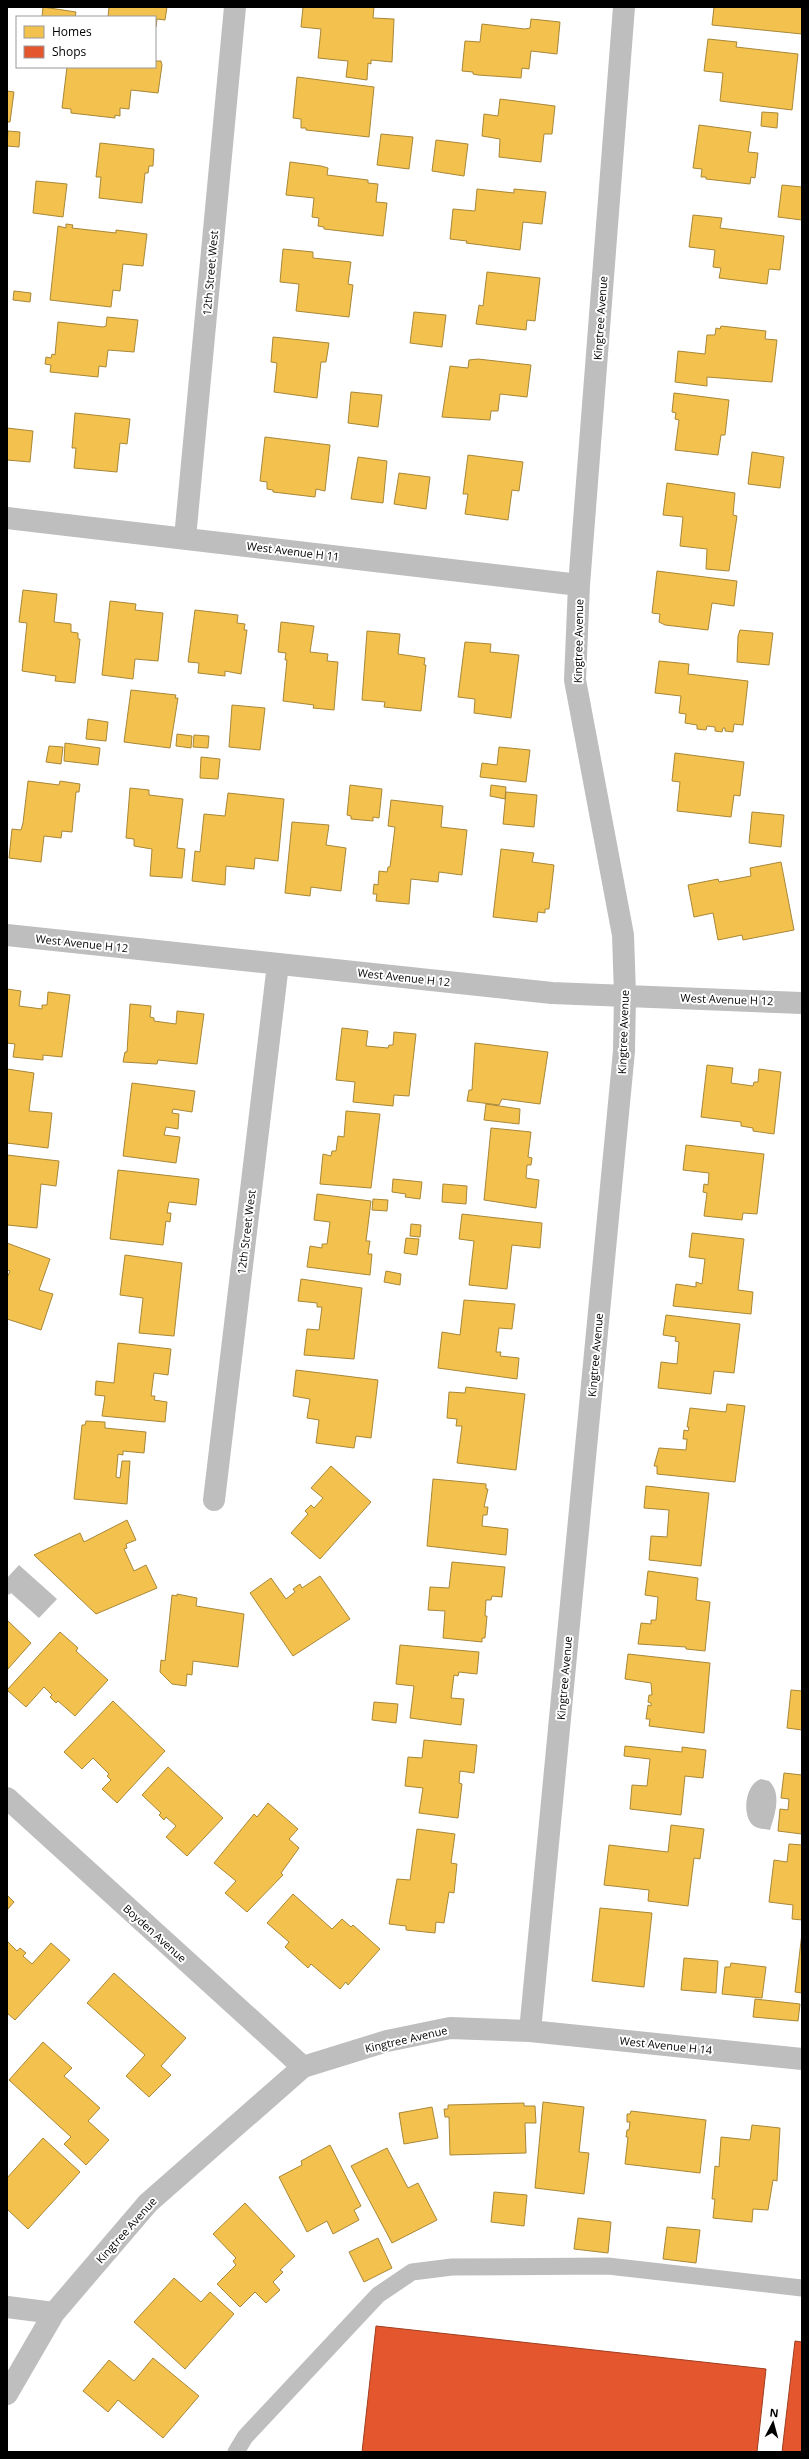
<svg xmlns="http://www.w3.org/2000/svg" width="809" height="2459" font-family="'Open Sans',sans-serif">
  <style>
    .water { fill: #bdbdbd }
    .homes { fill: #f2c14e; stroke: #a98737 }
    .shops { fill: #e4572e; stroke: #a03d20 }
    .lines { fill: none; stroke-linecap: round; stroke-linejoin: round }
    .service { stroke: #bebebe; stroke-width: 17 }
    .minor { stroke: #bebebe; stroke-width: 22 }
    .labels { text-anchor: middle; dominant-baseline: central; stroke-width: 4; stroke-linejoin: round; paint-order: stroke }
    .street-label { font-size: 11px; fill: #000; stroke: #fff }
  </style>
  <rect width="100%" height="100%" fill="#fff"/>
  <path class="water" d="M19,1565L57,1599L39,1618L11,1593L9,1595L7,1592V1578Z
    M761,1779L769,1781C782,1793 775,1815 770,1830C765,1829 758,1829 754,1826C741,1816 745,1784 761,1779Z"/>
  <path class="homes" d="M43,7L76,12L75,17H42Z
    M109,7H167L165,20L157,19L156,27L155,17H108Z
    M303,7H374L373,18L394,19L392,62L371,60V64L368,63L367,80L346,77L348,61L318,58L321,29L301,27Z
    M714,7H802V34L712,25Z
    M531,19L560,22L557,54L531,51L529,69L522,68L521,78L478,75L473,74V72L462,71L465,41L480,42L482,24L525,29L530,28Z
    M708,39L737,42L736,47L798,54L792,110L720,101L723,73L704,71Z
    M155,61H161L162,65L158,93L131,90L129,109L120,108V116L115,115V118L71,113V109L62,108L67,67H155Z
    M297,77L374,87L369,137L306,130V128H301V119L293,118Z
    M7,91L14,92L10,122H7Z
    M500,99L555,106L552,134H544L541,162L499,157L500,139L482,136L484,114L498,116Z
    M762,112L778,113L777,128L761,126Z
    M699,125L751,132L748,152L758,153L755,178L751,177L750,184L706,179V177H701L702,169L693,168Z
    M8,131L20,132L19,147L7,146Z
    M381,134L413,137L409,169L377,165Z
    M436,140L468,144L464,176L432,171Z
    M100,143L154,149L153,166H149L148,173H145L142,203L99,198L101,177H96Z
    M290,162L321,166L328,168L327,175L368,180V183L378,184L376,202L387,203L383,236L324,229V227L318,226L319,218L312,217L314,198L286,195Z
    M36,181L67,184L63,217L33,213Z
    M782,185L802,187V220L778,217Z
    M477,189L514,193V189L546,192L542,224L523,222L520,250L466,243L467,241L450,239L453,209L475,211Z
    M693,215L722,218L720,228L784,236L780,270L769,269L767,284L719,278L721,268L713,267L715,250L689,247Z
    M66,224L73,225L72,228L116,233V230L147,234L143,266L123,264L120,291L113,290L111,307L50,300L58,226L66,228Z
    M283,249L313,252V258L351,262L348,284L353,285L349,317L296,311L299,284L280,282Z
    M487,272L540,278L535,321L527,320L526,330L476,324L479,305L483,306Z
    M14,291L31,293L30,302L13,300Z
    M414,312L446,315L442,347L410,343Z
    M107,317L138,320L134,352L108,350L106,367L99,366L98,377L50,372L51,365L45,364L46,357L51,358L52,354L55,355L58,322L103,327L106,326Z
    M721,326L766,331L765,339L777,340L772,382L707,377V386L675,382L678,351L705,354L707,335H715L716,328L720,329Z
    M273,337L329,343L326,362H321L317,398L274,392L277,363L271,362Z
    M478,359L531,365L527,397L500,394L498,411H491L490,420L442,417L450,366L468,368L469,360Z
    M351,392L382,395L378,427L348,423Z
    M674,393L729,400L725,435H721L718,455L675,450L679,420L675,419L676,413L672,412Z
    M75,413L130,419L127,444L120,443L117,472L74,468L76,448H72Z
    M7,428L33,431L30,462L7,460Z
    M265,437L330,445L325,491L316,489L315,497L273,492V490L267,489V482L260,481Z
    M752,452L784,457L780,488L748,484Z
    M468,455L523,462L519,491L512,490L508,520L465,514L468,494H463Z
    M358,457L387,461L383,503L351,499Z
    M399,473L430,477L426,509L394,504Z
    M667,483L735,493L733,515L737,516L729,571L706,569L707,549L680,546L683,517L663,515Z
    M657,571L737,581L734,606L712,603L708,630L665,625L659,622L660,614L652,613Z
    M23,590L57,594L54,622L71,624V632L78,633V639H80L75,683L55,681L56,676L22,671L27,623L19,622Z
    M110,601L136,604L135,610L163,613L158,661L135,659L133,679L102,675Z
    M195,610L238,615L237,623L245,624L244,630H247L241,674L225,671V676L198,673L199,663L188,662Z
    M281,622L314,626L310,652L328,654L327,661L338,662L334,710L313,708L314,705L283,701L287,660H285L286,653L278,652Z
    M740,630L773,633L769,665L737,662L738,636Z
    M367,631L400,634L398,654L425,658L424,665H426L421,711L384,707L385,702L362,700Z
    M465,642L491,644L490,652L519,655L511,718L474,713L475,699L458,697Z
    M659,661L689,664L688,674L748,681L743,725L734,724L733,732L725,731V728H723L722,732L715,731V727L707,726L706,730L697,729V725L685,723L686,714L679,713L681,696L655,693Z
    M131,690L176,695L175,698H178L170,748L124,742Z
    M232,705L265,708L260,750L229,747Z
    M88,719L108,722L106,741L86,739Z
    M177,734L192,736L191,748L176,746Z
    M194,735L209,736L208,748L193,747Z
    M65,743L100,748L98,765L64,761Z
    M49,746L63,747L61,764L46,762Z
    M499,747L530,750L526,782L480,777L482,763L497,765Z
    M675,753L744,762L740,796L734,795L731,817L677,811L680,782L672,781Z
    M201,757L220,759L218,779L200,778Z
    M28,781L59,785L60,781L80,784L79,792H76L72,832L62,831L61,838L44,836L41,862L9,858L12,829L21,830L23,823Z
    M350,785L382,789L379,818L373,817V821L351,819V816L347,815Z
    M491,785L506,787L505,799L490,796Z
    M130,788L149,790V795L183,799L177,848L185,849L182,878L150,876L152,849L134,846V839L126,838Z
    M506,792L537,795L534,827L503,824Z
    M228,793L284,799L278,861L255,858L254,869L226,866L225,885L192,881L195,851L200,852L204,814L225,816Z
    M391,800L443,806L441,827L467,830L462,875L439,872L438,882L411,879L409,904L376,901L377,894H373L374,884L378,885L379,871L387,872L388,867H390L395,827L388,826Z
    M752,812L784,815L781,847L749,843Z
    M292,822L329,825L326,845L346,848L341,891L311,887L310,896L285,893Z
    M501,849L534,853L532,862L554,865L549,909H545V913L538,912L537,922L493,917Z
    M781,862L794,930L743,940L742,935L718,940L713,913L694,917L688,885L718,879L719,882L751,876L750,868Z
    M7,989L21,991L19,1006L42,1009V1005H47L48,992L70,995L62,1057L43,1055V1060L13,1057L15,1044L7,1043Z
    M130,1004L151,1006L150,1017L154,1018V1021L176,1024L177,1011L204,1014L197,1064L158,1060L157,1064L123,1062L125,1052H127Z
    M342,1028L368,1031L366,1046L388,1048L389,1045H393L394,1032L416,1034L409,1096L394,1095L393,1106L353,1102L355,1082L336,1080Z
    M475,1043L548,1052L540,1104L502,1099L499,1105L467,1101L469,1090H472Z
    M707,1065L733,1068L731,1083L753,1086L754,1082H758L759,1069L781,1072L774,1134L753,1131V1128L741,1126V1122L701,1117Z
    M7,1069L34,1073L29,1111L52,1113L48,1148L7,1143Z
    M132,1083L195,1091L192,1112L173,1109L172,1113L179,1114L178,1129L166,1127L164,1135L180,1137L176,1163L123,1156Z
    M486,1104L520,1109L519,1124L484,1120Z
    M346,1111L380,1114L371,1188L320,1184L323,1154L331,1156L332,1151H336L338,1136L344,1137Z
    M491,1128L531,1132L528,1157L532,1158L531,1165H527L526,1178L539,1180L536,1208L484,1200Z
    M686,1145L764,1154L757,1214L743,1213L742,1220L704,1216L707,1193L703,1192L704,1184L708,1185L709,1173L683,1170Z
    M7,1155L59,1161L56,1186L41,1184L37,1228L7,1225Z
    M118,1170L199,1179L196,1205L169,1202L167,1213H171L170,1222L166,1221L163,1245L110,1239Z
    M393,1179L422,1182L420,1199L405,1197L406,1194L392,1192Z
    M443,1184L467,1186L466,1204L442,1202Z
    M317,1194L371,1201L366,1241H370L368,1254H372L370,1275L307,1267L310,1246L322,1248V1244H327L330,1222L314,1220Z
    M373,1199L388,1200L387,1211L372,1210Z
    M462,1214L542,1223L540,1248L512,1245L507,1289L469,1285L474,1241L459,1239Z
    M411,1224L421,1225L420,1237L410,1236Z
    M692,1233L744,1239L738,1290L753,1292L751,1314L673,1306L676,1284L696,1287V1282L702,1284L705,1259L689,1257Z
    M406,1238L419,1239L417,1255L404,1253Z
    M7,1243L50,1259L39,1290L53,1294L41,1330L7,1319V1278L10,1271L7,1270Z
    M125,1255L182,1263L174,1336L139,1333L143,1298L120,1295Z
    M386,1271L401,1274L400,1285L384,1282Z
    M301,1279L362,1288L354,1359L304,1355L307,1329L319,1330L322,1307H317V1303L298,1301Z
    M464,1300L515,1304L512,1329L499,1328L496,1352H501L500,1356L519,1358L517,1379L438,1368L442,1332L460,1335Z
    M666,1315L740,1324L734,1373L714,1371L711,1394L658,1388L661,1362L677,1364L679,1342L675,1341L676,1337L663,1335Z
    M118,1343L171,1349L168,1375L154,1373L151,1396H155L154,1400L167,1402L165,1422L102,1416L105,1396L95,1395L96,1381L114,1383Z
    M296,1370L378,1380L371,1438L356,1436L354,1448L316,1443L319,1420L307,1418L310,1399L293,1396Z
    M466,1387L525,1394L516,1470L457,1463L462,1426H456L457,1419L447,1418L449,1392L465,1393Z
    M727,1404L745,1406L735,1482L657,1474V1466H654L659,1448L686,1450L687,1439H683L684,1430L688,1431L689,1427H687L690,1408L726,1412Z
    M86,1421L105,1422V1428L146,1432L144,1453L123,1451V1455L118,1454L116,1477L120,1478L122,1461H130L127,1504L74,1499L82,1425H85Z
    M331,1466L371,1502L320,1559L291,1533L308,1514L305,1511L311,1505L314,1508L323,1498L311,1488Z
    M433,1479L486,1484V1489H488L484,1507H488L487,1515H483L482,1526L508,1529L506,1555L427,1546Z
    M646,1486L709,1493L701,1566L649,1560L651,1536L667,1537L669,1510L644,1508Z
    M127,1520L136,1540L126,1544L127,1548L124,1549L134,1571L146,1565L157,1588L96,1614L34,1555L80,1533L84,1542Z
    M452,1562L505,1567L502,1597L492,1596L491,1600H486L485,1616H487L485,1638H482V1642L443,1638L445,1611L428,1610L430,1587L449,1588Z
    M648,1571L698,1578L696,1600L710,1602L705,1651L686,1649V1647L638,1644L641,1623L651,1624V1620H656L658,1597L645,1595Z
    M320,1576L350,1619L293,1656L250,1593L271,1578L286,1599L295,1592L293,1589L300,1584L302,1588Z
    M177,1594L197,1598L196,1606L244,1614L238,1667L193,1661L192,1675L187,1674L186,1686L172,1684L160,1672L161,1660L165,1661L172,1595L177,1596Z
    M7,1620L31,1643L7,1670Z
    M60,1632L78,1648L76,1651L108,1680L75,1716L58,1701L56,1703L50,1697L52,1695L44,1687L26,1707L7,1690Z
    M400,1645L479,1652L477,1674L459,1672L458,1676L454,1675L451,1698L464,1699L461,1725L410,1718L414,1686L396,1684Z
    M628,1654L710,1663L704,1733L649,1726L650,1719H646L648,1705L651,1706V1703L648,1702L649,1695H652L651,1683L625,1679Z
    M791,1690L802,1691V1730L787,1728Z
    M113,1701L165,1751L117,1803L102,1789L111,1780L107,1776L109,1774L93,1758L82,1769L64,1752Z
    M374,1702L398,1704L396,1723L372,1720Z
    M424,1740L477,1745L474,1773L460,1771L459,1783L462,1784L458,1818L419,1813L423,1788L405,1786L408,1757L422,1758Z
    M625,1746L682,1752V1747L706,1750L703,1778L685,1776L681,1815L630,1809L632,1785L647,1786L650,1759L624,1756Z
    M168,1767L223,1818L187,1856L166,1837L176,1826L166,1817L164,1820L159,1815L161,1813L142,1795Z
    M784,1773L802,1775V1834L778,1831L780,1809L788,1810L789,1799L781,1798Z
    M268,1803L298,1829L289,1839L299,1848L281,1873L283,1875L247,1912L225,1893L236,1881L214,1863L254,1814L257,1817Z
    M671,1825L704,1829L700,1859L694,1858L688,1906L648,1901L649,1890L604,1885L609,1845L668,1852Z
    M417,1829L455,1834L451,1863L457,1864L454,1893L449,1892L444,1923L436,1922L435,1933L406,1930V1926L389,1924L397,1879L410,1880Z
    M789,1844L802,1845V1920L792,1919L793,1905L769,1902L774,1860L787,1862Z
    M293,1894L332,1929L342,1919L351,1927L353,1925L380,1949L348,1985L346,1982L340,1989L311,1964L308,1968L285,1947L289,1942L267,1923Z
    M7,1895L14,1902L7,1910Z
    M600,1908L652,1913L644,1987L592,1981Z
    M802,1933V1993L795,1992Z
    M7,1941L17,1951L20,1948L26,1953L23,1956L32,1964L51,1943L70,1960L15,2020L7,2013Z
    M684,1958L718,1961L716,1993L681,1990Z
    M731,1963L766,1967L762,1998L722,1994L725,1967H730Z
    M114,1973L186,2038L161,2066L171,2075L149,2097L126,2076L145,2055L87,2003Z
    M755,1999L800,2004L798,2021L753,2017Z
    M43,2042L72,2068L64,2076L100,2108L88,2121L109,2140L86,2165L64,2144L71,2137L9,2080Z
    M543,2102L584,2107L579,2152L589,2153L584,2194L535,2188Z
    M524,2103V2106H535L536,2123H525L526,2153L450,2155L449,2117H445L444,2109H448V2105Z
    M432,2107L438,2138L404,2144L399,2113Z
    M631,2111L706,2120L700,2173L625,2164L628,2137H626L627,2130H629L630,2122H627V2114H630Z
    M752,2125L780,2128L777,2181L773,2180L768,2210L753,2209L752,2222L713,2218L715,2199H712L715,2166L719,2167L721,2137L750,2140Z
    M43,2138L80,2172L28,2229L7,2209V2178Z
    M330,2145L361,2206L354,2210L359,2220L333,2234L327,2221L307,2232L279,2177L302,2165L301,2161Z
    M387,2148L408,2188L418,2183L437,2220L392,2243L351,2166Z
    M494,2192L527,2195L524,2226L491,2222Z
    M245,2203L295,2256L280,2270L283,2272L273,2282L280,2290L266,2303L255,2292L240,2307L217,2284L236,2265L233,2261L236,2258L213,2234Z
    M578,2218L611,2222L608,2253L574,2249Z
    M667,2227L700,2230L696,2263L663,2259Z
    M378,2238L392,2268L364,2282L349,2252Z
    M174,2278L201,2302L210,2292L234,2314L185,2369L134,2322Z
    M153,2358L199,2396L163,2438L118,2400L108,2412L83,2391L109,2360L134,2381Z"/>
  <path class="shops" d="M376,2326L766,2369L757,2452H362Z
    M795,2341L802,2342V2452H782Z"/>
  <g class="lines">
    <path class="service" d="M236,2452L245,2437L378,2295L412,2272L452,2267L608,2266L802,2288"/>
    <path class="minor" d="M7,518L579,585
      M185,538L235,7
      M7,935L552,993L802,1003
      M214,1500L278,964
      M7,1798L303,2067
      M530,2031L624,1051L625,995L623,935L575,680L579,585L624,7
      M7,2307L54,2313
      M7,2394L54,2313L148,2203L303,2067L387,2041L450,2028L530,2031L802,2059"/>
  </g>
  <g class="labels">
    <g class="street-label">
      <text transform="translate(210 273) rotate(-85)">12th Street West</text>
      <text transform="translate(600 318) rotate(-86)">Kingtree Avenue</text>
      <text transform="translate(293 551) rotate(7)">West Avenue H 11</text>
      <text transform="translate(578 641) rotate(-89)">Kingtree Avenue</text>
      <text transform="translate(82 943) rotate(6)">West Avenue H 12</text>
      <text transform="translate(404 977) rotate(6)">West Avenue H 12</text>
      <text transform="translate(727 999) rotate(2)">West Avenue H 12</text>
      <text transform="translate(623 1032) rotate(-88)">Kingtree Avenue</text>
      <text transform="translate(246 1232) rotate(-83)">12th Street West</text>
      <text transform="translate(595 1355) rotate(-85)">Kingtree Avenue</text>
      <text transform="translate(564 1678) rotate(-85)">Kingtree Avenue</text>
      <text transform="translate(155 1933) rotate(42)">Boyden Avenue</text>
      <text transform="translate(406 2039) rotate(-13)">Kingtree Avenue</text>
      <text transform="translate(666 2045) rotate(6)">West Avenue H 14</text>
      <text transform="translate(126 2230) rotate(-48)">Kingtree Avenue</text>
    </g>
  </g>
  <rect width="809" height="2459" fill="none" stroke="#000000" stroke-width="16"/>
  <rect x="16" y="16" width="140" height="52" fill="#ffffff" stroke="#999999"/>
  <rect x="24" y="26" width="20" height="12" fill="#f2c14e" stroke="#999999"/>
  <text x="52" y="36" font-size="12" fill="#000000">Homes</text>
  <rect x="24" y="46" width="20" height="12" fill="#e4572e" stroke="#999999"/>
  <text x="52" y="56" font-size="12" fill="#000000">Shops</text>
  <g transform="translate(773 2423) rotate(6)" stroke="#ffffff" stroke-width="3" paint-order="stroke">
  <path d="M0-3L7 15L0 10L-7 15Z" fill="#000000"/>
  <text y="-6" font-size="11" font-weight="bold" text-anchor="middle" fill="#000000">N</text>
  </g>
</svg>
